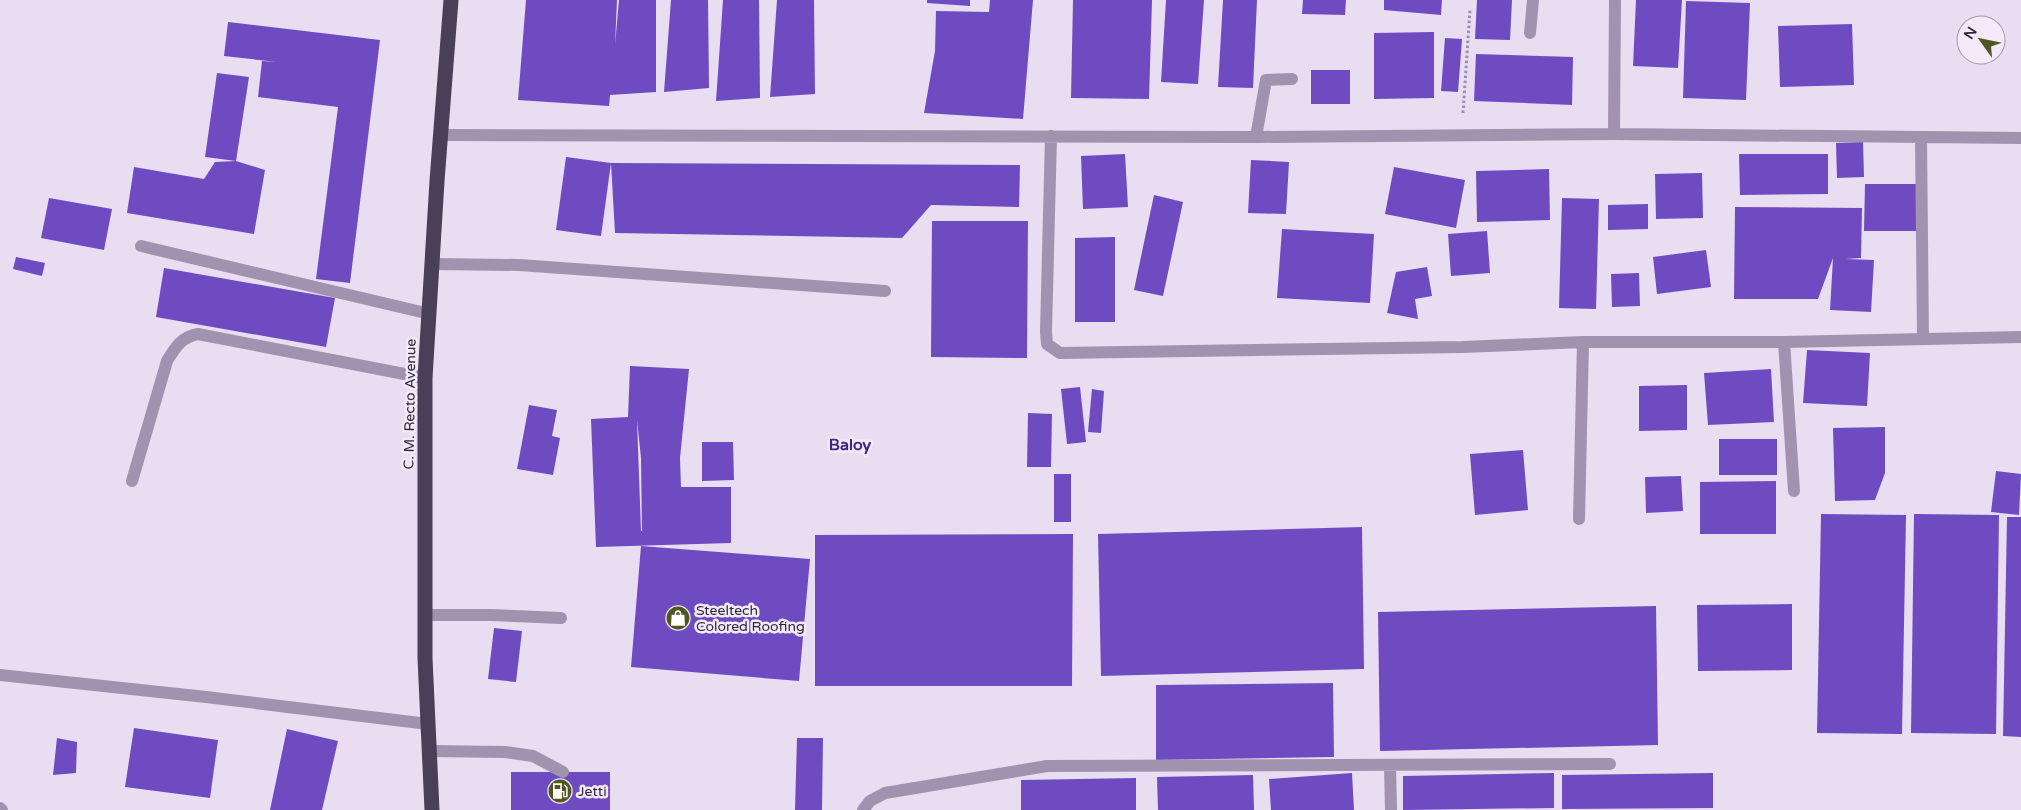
<svg xmlns="http://www.w3.org/2000/svg" width="2021" height="810" font-family="'Varela Round',sans-serif">
  <style>
    .building { fill: #6f4bc1; fill-rule: evenodd }
    .lines { fill: none; stroke-linecap: round; stroke-linejoin: round }
    .path { stroke: #9d8dad; stroke-width: 3; stroke-dasharray: 2.5 2.5; stroke-linecap: butt }
    .lane { stroke: #a192af; stroke-width: 12 }
    .street { stroke: #a192af; stroke-width: 12 }
    .highway { stroke: #494057; stroke-width: 15 }
    .labels { text-anchor: middle; dominant-baseline: central; stroke-width: 5; stroke-linejoin: round; paint-order: stroke }
    .street-label { font-size: 14px; fill: #2e2936; stroke: #f3e9f9 }
    .poi-label { font-size: 14px; fill: #2e2936; stroke: #f3e9f9; text-anchor: start }
    .quarter-label { font-size: 16px; font-weight: bold; fill: #412582; stroke: #f3e9f9 }
  </style>
  <rect width="100%" height="100%" fill="#e9ddf1"/>
  <path class="building" d="M526,0H617L615,45L619,0H656V92L610,95L609,106L518,100Z
    M671,0H708L709,88L664,92Z
    M723,0H759L760,98L716,101Z
    M777,0H814L815,94L770,97Z
    M927,0H970V6L927,3Z
    M990,0H1033L1023,119L924,113L935,51L936,11L989,12Z
    M1073,0H1152L1149,99L1071,98Z
    M1166,0H1204L1198,84L1161,82Z
    M1223,0H1257L1253,88L1218,87Z
    M1303,0H1346L1345,15L1302,14Z
    M1384,0H1442L1441,15L1384,10Z
    M1477,0H1512L1510,40L1475,39Z
    M1636,0H1682L1678,68L1633,66Z
    M1686,1L1750,3L1746,100L1683,98Z
    M228,22L380,40L350,283L316,279L338,107L258,97L262,61L277,62L224,56Z
    M1852,24L1854,85L1780,87L1778,26Z
    M1434,32V98L1374,99V33Z
    M1445,38L1462,39L1458,92L1441,91Z
    M1476,54L1573,57L1572,105L1474,101Z
    M1311,70H1350V104H1311Z
    M217,73L249,77L236,161L265,170L254,234L127,213L134,167L204,179L215,162L236,161L205,157Z
    M1863,142L1864,177L1837,178L1836,143Z
    M1125,154L1128,207L1083,209L1081,156Z
    M1739,154H1828V194L1740,195Z
    M566,157L611,163L601,236L556,230Z
    M1251,160L1289,162L1286,214L1248,213Z
    M611,163L1020,165L1019,207L931,205L902,238L615,233Z
    M1394,167L1465,180L1456,228L1385,214Z
    M1549,169L1550,220L1477,222L1476,171Z
    M1702,173L1703,218L1656,219L1655,174Z
    M1865,184H1917L1916,231H1864Z
    M1154,195L1183,202L1163,296L1134,290Z
    M49,198L112,209L104,250L41,238Z
    M1562,198L1599,199L1596,309L1559,308Z
    M1648,204V229L1608,230V205Z
    M1735,207L1862,208L1861,258L1845,259L1874,260L1871,312L1830,310L1833,258L1818,299H1734Z
    M932,221H1028L1027,358L931,357Z
    M1282,229L1374,234L1370,303L1277,298Z
    M1487,231L1490,273L1451,276L1448,234Z
    M1115,237V322H1075V238Z
    M1706,250L1711,287L1657,294L1653,257Z
    M16,257L45,263L42,276L13,269Z
    M1427,267L1432,296L1415,299L1418,319L1387,313L1396,272Z
    M164,268L335,298L326,347L156,317Z
    M1639,273L1640,306L1612,307L1611,274Z
    M1807,350L1870,353L1867,406L1803,403Z
    M630,366L689,369L680,458L681,487H731V543L596,547L591,419L628,417ZM637,420L641,458L642,531H641Z
    M1771,369L1774,422L1708,425L1704,373Z
    M1687,385V430L1639,431V386Z
    M1080,387L1086,442L1067,444L1061,389Z
    M1092,389L1104,391L1101,433L1088,432Z
    M529,405L557,410L552,436L560,438L553,475L517,469Z
    M1028,413L1052,414L1051,467H1027Z
    M1885,427V473L1875,500L1835,501L1833,428Z
    M1719,439H1777V475H1719Z
    M702,442H733L734,480L702,481Z
    M1523,450L1528,510L1475,515L1470,454Z
    M1996,471L2021,474L2019,515L1991,512Z
    M1054,474H1071V522H1054Z
    M1681,476L1683,511L1646,513L1645,477Z
    M1776,481V534H1700V482Z
    M1821,514L1906,515L1902,734L1817,733Z
    M1914,514L1999,515L1996,734L1911,733Z
    M2007,517H2021V737L2003,736Z
    M1362,527L1364,669L1101,676L1098,534Z
    M1073,534L1072,686H815V535Z
    M641,546L810,559L799,681L631,667Z
    M1792,604V670L1698,671L1697,605Z
    M1656,606L1658,745L1380,751L1378,612Z
    M494,628L522,631L516,682L488,679Z
    M1333,683L1334,757L1156,760V685Z
    M134,728L218,740L210,798L125,787Z
    M287,729L338,741L322,810H270Z
    M57,738L77,742L76,773L53,775Z
    M797,738H823L822,810H795Z
    M511,772H610V810H511Z
    M1352,773L1354,810H1271L1269,779Z
    M1554,773V808L1403,810V776Z
    M1713,773V808L1562,809V775Z
    M1253,775L1254,810H1158L1157,777Z
    M1136,778V810H1021V780Z"/>
  <g class="lines">
    <path class="path" d="M1463,113L1470,10"/>
    <path class="lane" d="M1530,33L1533,0
      M1256,137L1266,80L1292,79
      M141,246L430,314
      M433,264L519,265L885,291
      M425,615H491L561,618
      M430,751L505,752L533,756L563,772
      M1390,765L1391,810
      M0,808L2,810
      M863,810L870,801L885,793L1047,766L1610,764"/>
    <path class="street" d="M1614,134L1615,0
      M441,135L1256,137L1614,134L2021,138
      M1051,136L1046,332L1047,344L1060,353L1463,347L1583,342H1784L2021,337
      M1921,137L1923,339
      M1784,342L1794,491
      M132,481L167,361C175,348 181,337 198,334L425,378
      M1579,519L1583,342
      M0,675L206,697L428,724"/>
    <path class="highway" d="M432,810L425,658V378L437,181L451,0"/>
  </g>
  <defs>
    <symbol id="shop-disc" viewBox="-11 -11 22 22"><circle r="9.5" fill="#505620" stroke="#f3e9f9"/><path d="M-5-2.5h2.3a2.7 3.5 0 0 1 5.4 0H5L5.5 6h-11ZM-1.5-2.5h3a1.5 2.3 0 0 0-3 0Z" fill="#fff"/></symbol>
    <symbol id="fuel-disc" viewBox="-11 -11 22 22"><circle r="9.5" fill="#505620" stroke="#f3e9f9"/><path d="M-5.5-6h7V0h2V4h1.3V-2.5L3-4.5l.8-.8L6-3V5H2.5V1h-1V6h-7ZM-4.2-4.7v3.2H.2V-4.7Z" fill="#fff"/></symbol>
  </defs>
  <g fill-rule="evenodd">
    <use href="#shop-disc" x="664" y="604" width="28" height="28"/>
    <use href="#fuel-disc" x="546" y="777" width="28" height="28"/>
  </g>
  <g class="labels">
    <g class="street-label">
      <text transform="translate(410 404) rotate(-89)">C. M. Recto Avenue</text>
    </g>
    <g class="poi-label">
      <text x="696" y="610">Steeltech<tspan x="696" dy="16">Colored Roofing</tspan></text>
      <text x="578" y="791">Jetti</text>
    </g>
    <g class="quarter-label">
      <text x="850" y="445">Baloy</text>
    </g>
  </g>
  <g transform="translate(1981 40) rotate(303)"><circle r="24" fill="#f3e9f9" stroke="#a49cab"/>
  <path d="M0-4L9 19L0 12L-9 19Z" fill="#505620"/>
  <text y="-8" font-size="14" font-weight="bold" text-anchor="middle" fill="#2e2936">N</text>
  </g>
</svg>
